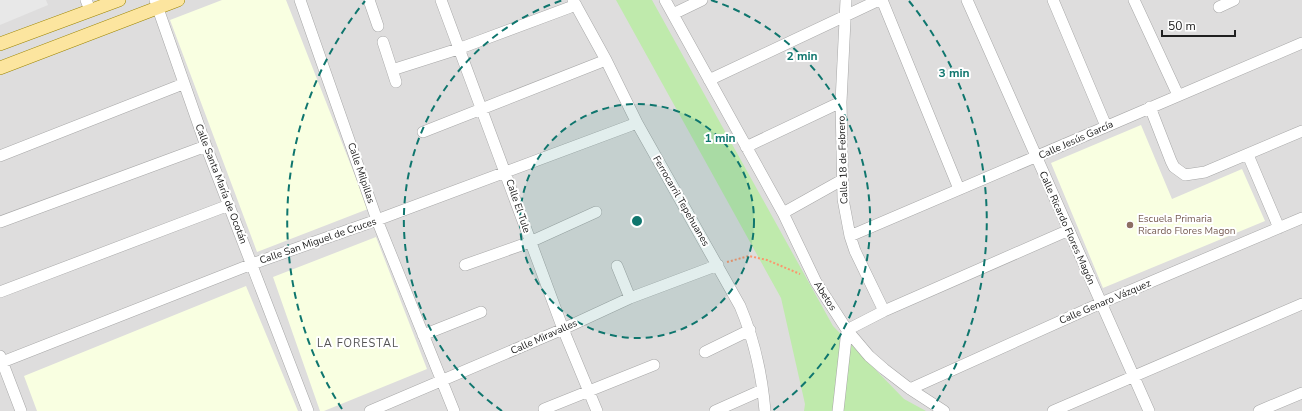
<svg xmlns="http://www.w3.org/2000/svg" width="1302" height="411" font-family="'Nunito Sans',sans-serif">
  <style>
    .residential { fill: #dedddd }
    .education { fill: #f9ffe1 }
    .grass { fill: #bfeaac }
    .parking { fill: #e8e8e8 }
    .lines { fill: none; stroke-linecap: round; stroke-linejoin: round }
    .minor-casing { stroke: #a7a7a7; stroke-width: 12 }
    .major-casing { stroke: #9c8500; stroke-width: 14 }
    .path { stroke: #fb966d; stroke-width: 2; stroke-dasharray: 2 2; stroke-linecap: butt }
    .minor { stroke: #fff; stroke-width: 11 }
    .major { stroke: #fce59f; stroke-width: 13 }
    .ring { fill: none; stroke: #0f766e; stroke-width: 2; stroke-dasharray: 7 5 }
    .education-dot { fill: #8d6e63; stroke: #fff; stroke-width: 1.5 }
    .labels { text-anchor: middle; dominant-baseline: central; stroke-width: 4; stroke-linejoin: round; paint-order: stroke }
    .street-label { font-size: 10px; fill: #202020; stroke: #fff }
    .education-label { font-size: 10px; fill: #785e54; stroke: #fff; text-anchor: start }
    .neighbourhood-label { font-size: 11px; letter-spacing: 1px; fill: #535353; stroke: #fff }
    .centre { fill: #0f766e; stroke: #fff; stroke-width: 2 }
    .ring-label { font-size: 12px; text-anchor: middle; font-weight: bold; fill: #0f766e; stroke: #fff; stroke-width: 4; stroke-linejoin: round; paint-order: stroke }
  </style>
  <rect width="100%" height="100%" fill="#f0efe6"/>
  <path class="residential" d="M0,0H1302V411H0Z"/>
  <path class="education" d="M222,0H286L368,209L257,252L170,20Z
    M1141,125L1172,199L1242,169L1265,221L1103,288L1051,163Z
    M376,237L427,369L324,411H320L273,277Z
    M246,286L298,411H37L24,376Z"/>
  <path class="grass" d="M616,0H652L833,326L904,399L926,411H804L805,404L781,298Z"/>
  <path class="parking" d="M0,0H46L48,5L0,25Z"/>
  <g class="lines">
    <defs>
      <path id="minor" d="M86,0L90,10
        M155,0L206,146L308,411
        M300,0L377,220L454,411
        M369,0L378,26
        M441,0L563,329L597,411
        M573,0L606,60L637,123L740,306C754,339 762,375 765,411
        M665,0L783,213L816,282L847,330L869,356L884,369L910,389L944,411
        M846,0L841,102L843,199L850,236L855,251L884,311
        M882,0L959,189
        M967,0L1149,411
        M1053,0L1106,126
        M1134,0L1178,95
        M1219,7L1234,0
        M673,14L702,0
        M383,42L396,82
        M392,70L458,49L576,5
        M709,80L879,0
        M1150,107L1171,161L1174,167L1185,175L1205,172L1302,131
        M423,132L606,60
        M746,147L841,102
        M1248,155L1279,228
        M0,156L183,84
        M783,213L842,180
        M0,222L206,146
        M850,236L1302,43
        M465,265L530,242L596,212
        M617,266L630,298
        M0,292L229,205
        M423,335L481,312
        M705,352L750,330
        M0,356L21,411
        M0,363L252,264L377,220L637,123
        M910,389L1101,303L1302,218
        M544,409L654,365
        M370,411L563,329L630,298L718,265
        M715,411L762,390
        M838,411L847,330L884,311L1069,230
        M1053,411L1302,304
        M1259,411L1302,393"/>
      <path id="major" d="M0,44L119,0
        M0,68L178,0"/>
    </defs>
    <use href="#minor" class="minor-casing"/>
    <use href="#major" class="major-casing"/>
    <path class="path" d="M727,262L749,256L767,260L800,274"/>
    <use href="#minor" class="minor"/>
    <use href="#major" class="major"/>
  </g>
  <circle cx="637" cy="221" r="117" fill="#0f766e" fill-opacity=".12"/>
  <g class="ring">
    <circle cx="637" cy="221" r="117"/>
    <path d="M502 411A233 233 0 0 1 563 0M711 0A233 233 0 0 1 772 411"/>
    <path d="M342 409A350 350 0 0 1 365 1M909 1A350 350 0 0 1 932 409"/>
  </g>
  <circle class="education-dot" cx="1130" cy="225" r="4"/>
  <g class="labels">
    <g class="street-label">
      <text transform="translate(1076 140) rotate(-24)">Calle Jesús García</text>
      <text transform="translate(843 160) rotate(-92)">Calle 18 de Febrero</text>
      <text transform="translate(361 173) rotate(71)">Calle Milpillas</text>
      <text transform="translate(221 184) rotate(69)">Calle Santa María de Ocotán</text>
      <text transform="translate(681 201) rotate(60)">Ferrocarril Tepehuanes</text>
      <text transform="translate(518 206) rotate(71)">Calle El Tule</text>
      <text transform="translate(1067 228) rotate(66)">Calle Ricardo Flores Magón</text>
      <text transform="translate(318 241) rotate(-19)">Calle San Miguel de Cruces</text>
      <text transform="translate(825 296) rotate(57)">Abetos</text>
      <text transform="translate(1105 302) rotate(-23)">Calle Genaro Vázquez</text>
      <text transform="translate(544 337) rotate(-24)">Calle Miravalles</text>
    </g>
    <g class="education-label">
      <text x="1138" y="219">Escuela Primaria<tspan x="1138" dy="12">Ricardo Flores Magon</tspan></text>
    </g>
    <g class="neighbourhood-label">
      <text x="358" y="343">LA FORESTAL</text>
    </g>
  </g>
  <circle cx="637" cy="221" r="6" class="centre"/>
  <g class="ring-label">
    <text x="802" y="60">2 min</text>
    <text x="954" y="77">3 min</text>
    <text x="720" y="142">1 min</text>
  </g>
  <path d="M1162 30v6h73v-6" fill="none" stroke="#202020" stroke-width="2"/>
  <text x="1168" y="30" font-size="12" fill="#202020" stroke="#ffffff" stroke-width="3" paint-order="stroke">50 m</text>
</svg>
